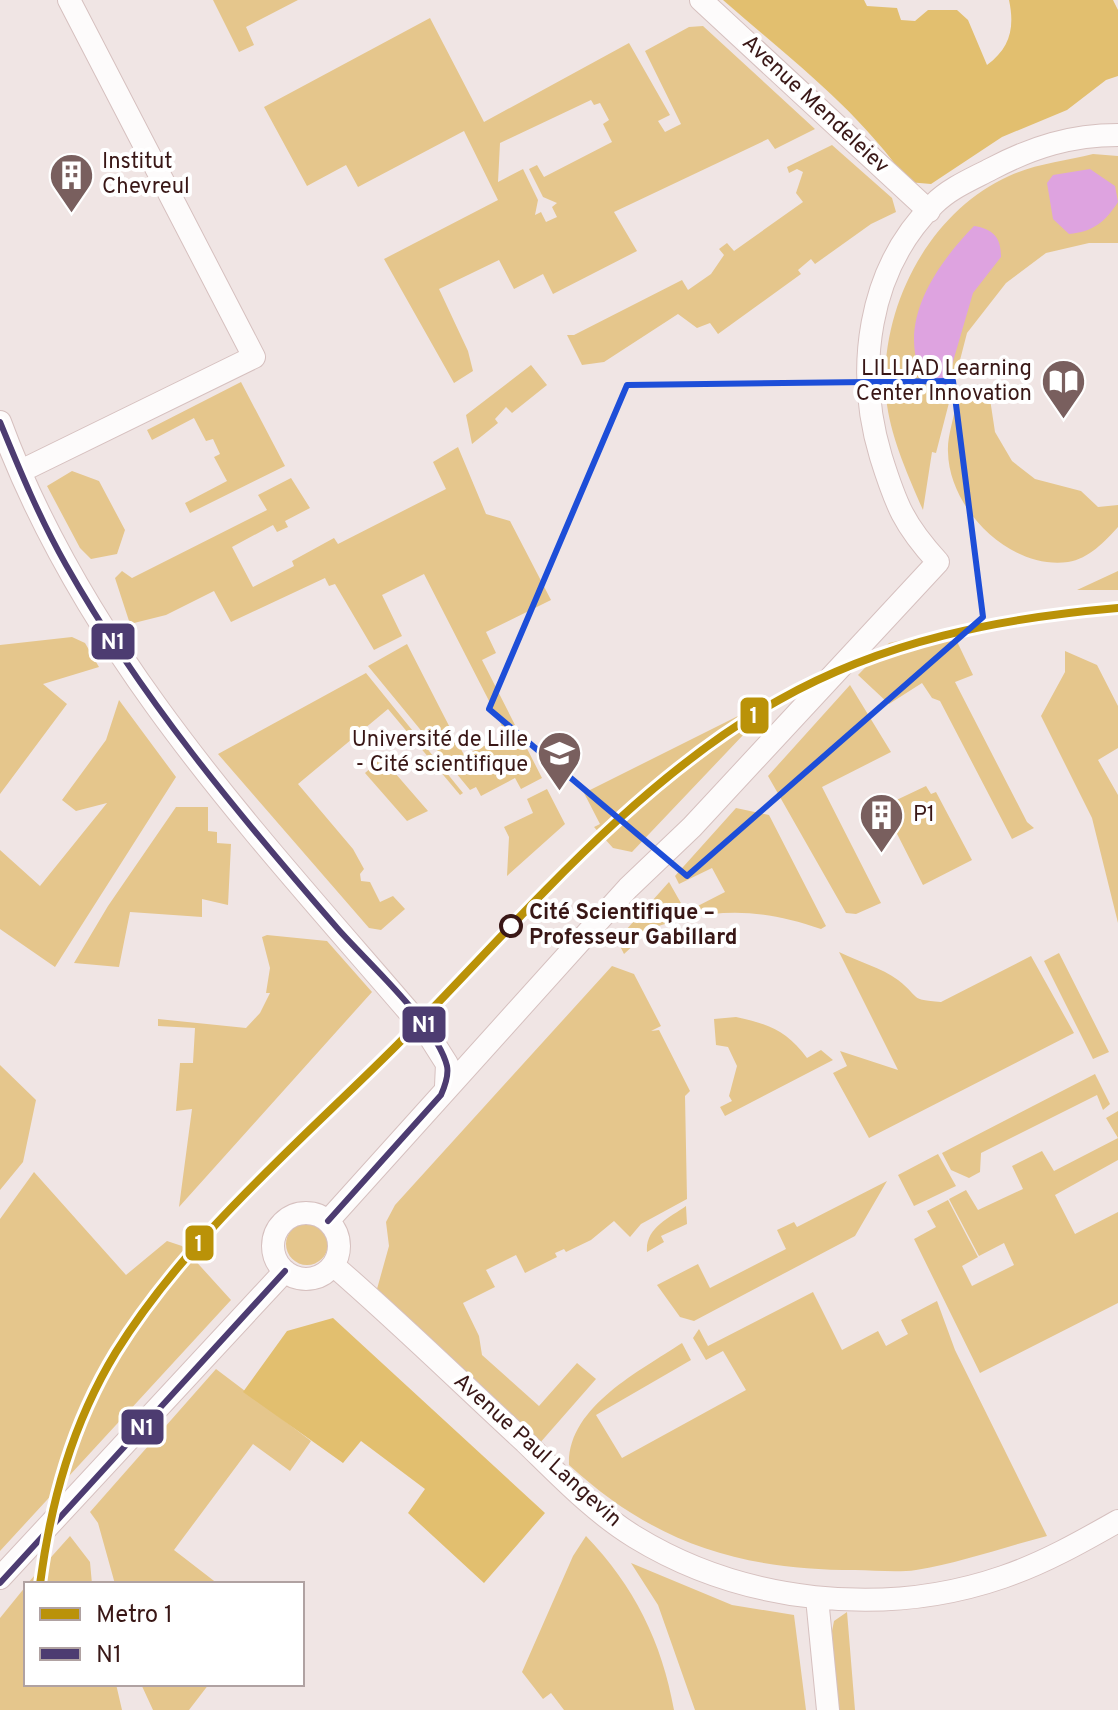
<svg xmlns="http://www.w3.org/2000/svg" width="1118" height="1710" font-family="Overpass,sans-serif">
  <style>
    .green { fill: #e5c68c; fill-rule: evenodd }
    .forest { fill: #e2bf6f }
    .water { fill: #dea3e0 }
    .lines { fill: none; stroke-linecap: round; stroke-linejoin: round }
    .minor-casing { stroke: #d6c0bf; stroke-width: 24 }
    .minor { stroke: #fdfbfb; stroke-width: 22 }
    .bus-1-casing { stroke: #fff; stroke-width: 12 }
    .bus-1 { stroke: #4d3c71; stroke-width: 6 }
    .metro-1-casing { stroke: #fff; stroke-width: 14 }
    .metro-1 { stroke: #ba9208; stroke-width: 8 }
    .marked { fill: none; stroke: #1d4ed8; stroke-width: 6; stroke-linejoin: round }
    .stop-dot { fill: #fff; stroke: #391716; stroke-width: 4 }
    .labels { text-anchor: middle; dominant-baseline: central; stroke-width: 8; stroke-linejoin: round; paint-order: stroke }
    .street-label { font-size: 22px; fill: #391716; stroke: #fff }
    .poi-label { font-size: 22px; fill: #391716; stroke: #fff; text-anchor: start }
    .stop-label { font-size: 22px; font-weight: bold; fill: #391716; stroke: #fff; text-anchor: start }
    .line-badge { stroke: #fff; stroke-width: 3 }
    .badge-label { font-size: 22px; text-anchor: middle; font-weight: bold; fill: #fff }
  </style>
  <rect width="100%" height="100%" fill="#f0e5e4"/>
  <path class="green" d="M213,0H298L246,27L254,45L239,52Z
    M430,18L484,122L629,43L670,115L658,121L665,132L681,124L645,51L689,27L703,26L815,129L775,149L768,139L614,212L637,251L553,294L543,274L514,289L499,260L439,289L468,351L473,371L454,383L384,259L498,200L464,131L358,187L346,165L307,186L264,107ZM591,100L594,105L600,103L609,120L603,124L612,142L544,177L537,165L529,169L543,197L557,203L552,207L557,217L546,222L541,212L535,215L538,200L523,169L498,182L500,143Z
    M832,145L892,198L896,212L871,224L815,264L811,259L798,270L801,274L718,334L710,323L697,328L678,314L604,362L582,365L567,335H574L682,280L688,290L711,274L724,255L719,249L727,243L734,251L803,202L796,193L803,172L797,169L789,173L787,167Z
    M1093,154L1118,156V243H1089L1046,253L1006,283L967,333L936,453L932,452L923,510C909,478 892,440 887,405C875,316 926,213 1009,176C1034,164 1066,161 1093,154Z
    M531,365L547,385L512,413L506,407L495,419L498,423L472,444L466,415Z
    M241,382L285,466L190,513L185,503L227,481L214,457L220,454L213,439L206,441L194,418L152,440L147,430Z
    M990,399L995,432L1012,461L1035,479L1081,491L1098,507L1118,505V527C1105,541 1089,559 1068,562C1010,570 949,509 948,452C947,437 954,419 956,403Z
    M458,447L486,514L510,521L551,600L486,632L496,653L482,660L542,778L521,789L515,778L481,796L476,787L470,790L368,666L407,644L464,755L507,736L424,574L382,595L402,636L374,650L335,584L329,586L325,578L231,622L214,591L166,615L130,624L115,578L122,571L132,578L267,510L258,495L291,478L310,508L285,521L288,527L277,532L273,525L232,547L253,587L294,566L292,561L334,538L338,544L446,489L433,462Z
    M72,471L99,481L125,530L117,554L91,559L80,548L47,486Z
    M1118,571V590H1077Z
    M945,630L952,631L973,675L955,682L1027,822L1034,828L1012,839L940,701L932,698L922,683L889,704L858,675L889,643Z
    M72,637L85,643L99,667L43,684L67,704L0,794V645Z
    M1065,651L1097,665L1118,706V748L1098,760L1118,795V923L1092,818L1041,716L1065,672Z
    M366,673L463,793L460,795L388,709L298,784L353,849L364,869L360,874L361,881L370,882L380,902L393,896L405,909L381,930L369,928L218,754Z
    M850,685L891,752L822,787L881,903L856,914L846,913L768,776Z
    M119,700L176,777L55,967L0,929V850L40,886L107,803L76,811L62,800L106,740Z
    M740,715L745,733L632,852L613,848L594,827L600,824L584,793Z
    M382,758L428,811L407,821L365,773Z
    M926,786L931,794L936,792L972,860L923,885L888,816L893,813L888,804Z
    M547,789L565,824L507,876L509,837L504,827L533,813L527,799Z
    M176,807H208V831L217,832V843L231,844L228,905L202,899V917L130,912L119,967L74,963L108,906Z
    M736,808L769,815L826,926L821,929C752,905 702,908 634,935L637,942L624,954L617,940L669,882L686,912L725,892L712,868L679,884L675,876Z
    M267,935L327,941L372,992L179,1207L192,1109L176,1111L180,1063H193L195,1028L158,1026V1019L246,1028L260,1013L270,993H266L270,968L262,937Z
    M839,952C857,961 882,968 898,980C922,999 908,999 941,1002L1031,956L1074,1033L869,1138L833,1073L847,1066L840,1051L898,1070Z
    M1059,953L1109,1052L1093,1059L1044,961Z
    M612,966L634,974L661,1026L651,1031L659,1030L690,1091L685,1096L687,1199L641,1224L630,1237L614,1221L591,1240L566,1252L564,1249L555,1253L557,1257L525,1273L516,1255L486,1270L495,1287L463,1303L479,1336L482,1355L539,1406L577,1363L596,1379L539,1444L377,1289L389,1246L386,1222L395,1205Z
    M736,1017C769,1024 787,1031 807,1058L821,1050L833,1060L725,1116L720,1107L732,1101L729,1096L737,1066L728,1047L716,1045L714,1019Z
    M0,1065L36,1100L23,1162L0,1190Z
    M1095,1074L1110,1104L1103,1110L1097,1095L981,1153L980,1172L969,1178L951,1170L942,1153Z
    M1118,1111V1160L1055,1195L1075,1234L1118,1212V1303L980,1373L914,1239L936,1227L927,1211L948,1200L978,1257L962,1266L972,1286L1014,1265L1004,1243L979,1256L949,1199L966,1190L978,1210L1023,1189L1012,1166L1042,1151L1054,1171L1118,1138L1106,1118Z
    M938,1154L956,1186L914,1206L898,1175Z
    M34,1172L126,1275L167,1241L182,1246L231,1300L0,1551V1219Z
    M887,1181L855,1236L694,1321L680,1317L657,1285L698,1264L710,1288L786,1249L777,1230L794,1222L797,1227Z
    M686,1206L687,1224L661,1236L664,1242L647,1252C645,1228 669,1218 686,1206Z
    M286 1244a21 21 0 1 1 42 0a21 21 0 1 1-42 0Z
    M813,1292L842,1350L878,1331L886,1346L908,1334L901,1320L937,1301L955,1350L1047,1536C1004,1547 960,1563 916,1570C896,1573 874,1570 855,1570C740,1570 654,1543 569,1465C567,1407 640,1371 682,1343L691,1360L596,1415L622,1458L746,1390L723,1351L706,1360L693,1338L699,1329L708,1346Z
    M216,1369L311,1441L290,1471L253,1444L174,1550L218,1584H115L98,1523L90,1512Z
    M70,1536L90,1562L92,1584H27Z
    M586,1536C634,1586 662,1642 674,1710H564L551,1693L543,1699L522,1672L573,1556Z
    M631,1563L732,1605L794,1615L806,1710H695L658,1605Z
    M26,1586V1684H116L122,1710H0V1618Z
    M847,1612L855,1710H837L832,1631L834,1621Z
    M141,1684H209L189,1710H153Z"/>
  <path class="forest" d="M723,0H864L867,6L897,8L901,20L915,21L928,10H957L968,20L987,65C1010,48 1015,28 1009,0H1113L1118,10V76L1106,80L1067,110L1002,137L931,184L908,182C858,109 789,58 723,0Z
    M333,1318L545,1513L484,1583L408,1513L425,1489L361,1441L343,1463L243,1392L287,1331Z"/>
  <path class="water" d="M1090,169L1115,186L1118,202C1105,222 1093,232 1069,234L1053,219L1047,183L1053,175Z
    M974,226C993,229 1001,237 1001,257L973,293L945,389L941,395H934C888,337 930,271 974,226Z"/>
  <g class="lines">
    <defs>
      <path id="minor" d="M701,0L929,211
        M0,422C88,661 266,844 428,1034L447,1064L446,1086
        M21,471L254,357L69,0
        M273 1246a33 33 0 1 1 66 0a33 33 0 1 1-66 0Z
        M328,1221L628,888L692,827L938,562C904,525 896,505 881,457C855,371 867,270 934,204C950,188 972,179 991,169C1033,147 1071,135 1118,135
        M333,1265C399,1322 461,1383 525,1442C559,1475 594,1512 635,1537C743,1603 884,1618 1003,1577C1044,1563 1081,1542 1118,1521
        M0,1578L285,1271
        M817,1598L828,1710"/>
    </defs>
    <use href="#minor" class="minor-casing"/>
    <use href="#minor" class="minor"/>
    <defs>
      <path id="bus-1" d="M0,422C20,471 40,519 66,565C141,698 238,814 338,929C367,962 437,1025 447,1066C449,1076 445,1086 441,1095L328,1221
        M0,1583L285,1271"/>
    </defs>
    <use href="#bus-1" class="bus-1-casing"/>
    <use href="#bus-1" class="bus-1"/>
    <defs>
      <path id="metro-1" d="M40,1584C51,1501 72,1424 116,1352C189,1235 300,1142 397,1045C515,926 631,783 779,700C883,641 1000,618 1118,608"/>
    </defs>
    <use href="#metro-1" class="metro-1-casing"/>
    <use href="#metro-1" class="metro-1"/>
  </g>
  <path class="marked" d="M953,381L983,617L687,876L489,709L627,385Z"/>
  <defs>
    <symbol id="building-pin" viewBox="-11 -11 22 30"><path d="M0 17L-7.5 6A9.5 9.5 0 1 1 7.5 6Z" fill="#795f5e" stroke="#fff"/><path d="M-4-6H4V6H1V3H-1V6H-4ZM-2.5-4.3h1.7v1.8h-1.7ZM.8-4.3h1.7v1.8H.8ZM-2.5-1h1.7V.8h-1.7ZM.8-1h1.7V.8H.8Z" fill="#fff"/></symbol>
    <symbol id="library-pin" viewBox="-11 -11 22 30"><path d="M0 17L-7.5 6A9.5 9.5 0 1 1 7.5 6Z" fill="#795f5e" stroke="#fff"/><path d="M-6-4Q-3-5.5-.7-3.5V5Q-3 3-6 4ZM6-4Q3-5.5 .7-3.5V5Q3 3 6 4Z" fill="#fff"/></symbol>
    <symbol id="university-pin" viewBox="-11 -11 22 30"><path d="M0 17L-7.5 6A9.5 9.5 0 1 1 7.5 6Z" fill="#795f5e" stroke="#fff"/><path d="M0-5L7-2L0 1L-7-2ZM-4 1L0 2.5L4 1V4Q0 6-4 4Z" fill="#fff"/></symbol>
  </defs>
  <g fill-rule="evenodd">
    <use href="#building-pin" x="46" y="150" width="51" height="69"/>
    <use href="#library-pin" x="1038" y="356" width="51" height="69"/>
    <use href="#university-pin" x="534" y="728" width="51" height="69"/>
    <use href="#building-pin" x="856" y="790" width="51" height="69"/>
  </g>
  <circle class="stop-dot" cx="511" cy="926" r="10"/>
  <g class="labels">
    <g class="street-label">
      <text transform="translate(815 105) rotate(43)">Avenue Mendeleiev</text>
      <text transform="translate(537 1451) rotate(42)">Avenue Paul Langevin</text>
    </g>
    <g class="poi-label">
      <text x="102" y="162">Institut<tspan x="102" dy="25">Chevreul</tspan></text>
      <text x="1032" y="369" text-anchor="end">LILLIAD Learning<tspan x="1032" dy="25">Center Innovation</tspan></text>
      <text x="528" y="740" text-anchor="end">Université de Lille<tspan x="528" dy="25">‐ Cité scientifique</tspan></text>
      <text x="913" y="815">P1</text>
    </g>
    <g class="stop-label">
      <text x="529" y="913">Cité Scientifique –<tspan x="529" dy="25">Professeur Gabillard</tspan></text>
    </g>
  </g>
  <g class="line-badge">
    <rect x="90" y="622" width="46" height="39" rx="8" fill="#4d3c71"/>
    <rect x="739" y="696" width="31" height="39" rx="8" fill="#ba9208"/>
    <rect x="401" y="1005" width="46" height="39" rx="8" fill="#4d3c71"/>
    <rect x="184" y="1224" width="31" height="38" rx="8" fill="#ba9208"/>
    <rect x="120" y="1408" width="45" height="38" rx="8" fill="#4d3c71"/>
  </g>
  <g class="badge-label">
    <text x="113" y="649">N1</text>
    <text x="754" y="723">1</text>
    <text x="424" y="1032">N1</text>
    <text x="199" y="1251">1</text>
    <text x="142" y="1435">N1</text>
  </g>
  <rect x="24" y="1582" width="280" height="104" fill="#ffffff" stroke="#b0a2a2" stroke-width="2"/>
  <rect x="40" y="1608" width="40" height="12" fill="#ba9208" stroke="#b0a2a2" stroke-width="2"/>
  <text x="96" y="1622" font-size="24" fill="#391716">Metro 1</text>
  <rect x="40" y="1648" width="40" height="12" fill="#4d3c71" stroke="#b0a2a2" stroke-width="2"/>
  <text x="96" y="1662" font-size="24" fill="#391716">N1</text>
</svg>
